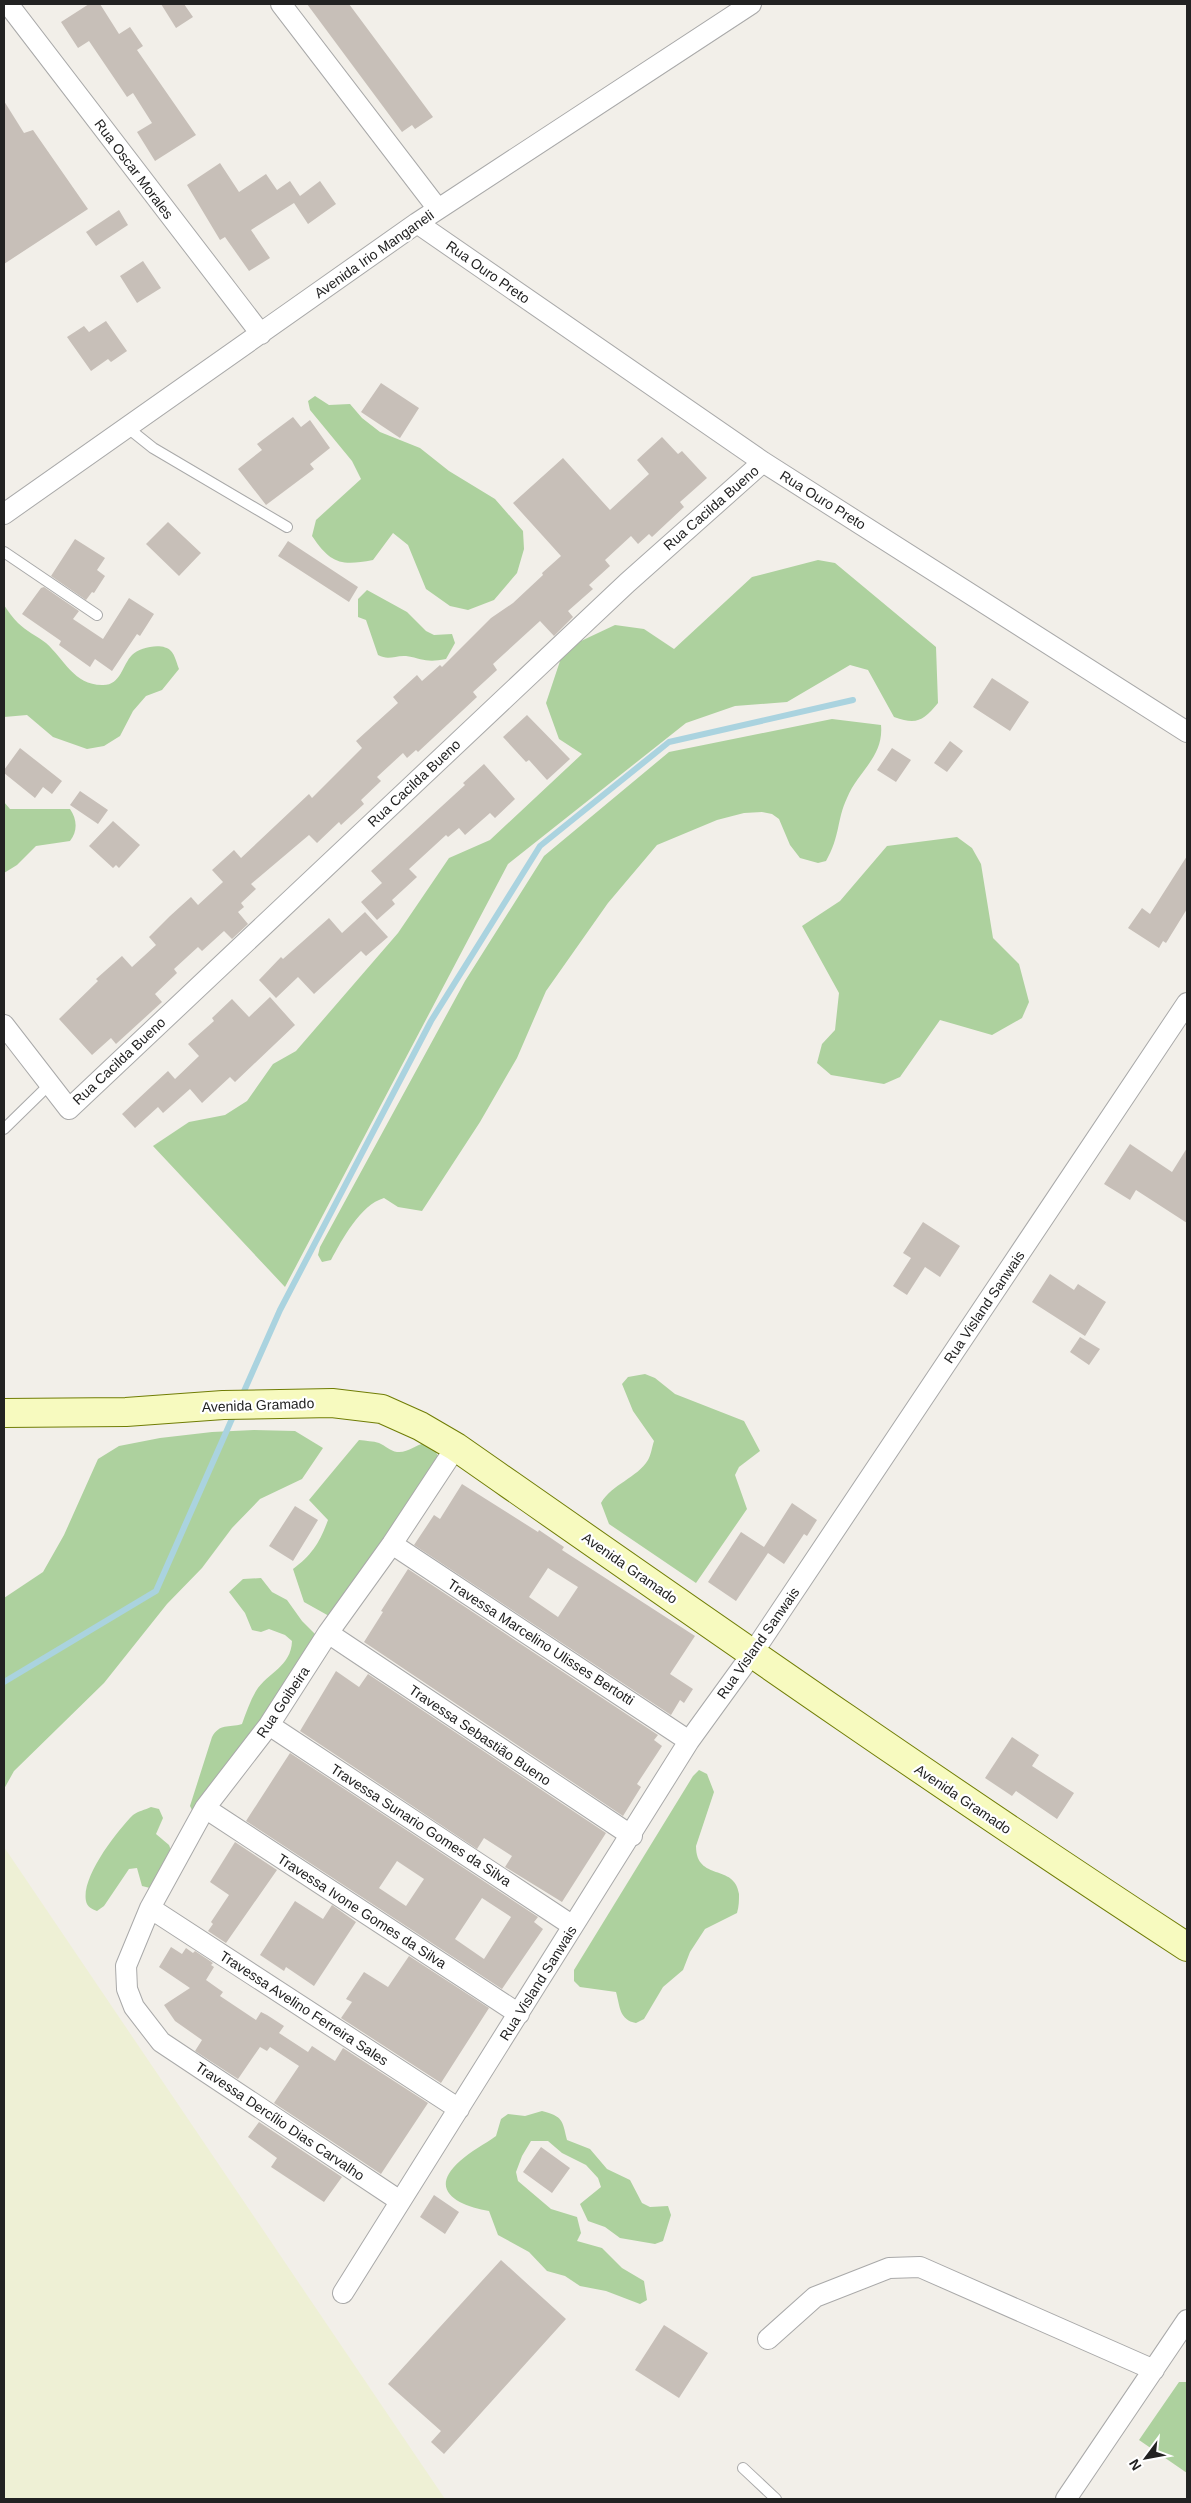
<svg xmlns="http://www.w3.org/2000/svg" width="1191" height="2503" font-family="Helvetica,sans-serif">
  <style>
    .farmland { fill: #eef0d5 }
    .forest { fill: #add19e }
    .lines { fill: none; stroke-linecap: round; stroke-linejoin: round }
    .stream { stroke: #aad3df; stroke-width: 6 }
    .building { fill: #c7bfb8; fill-rule: evenodd }
    .lane-casing { stroke: #a9a9a9; stroke-width: 12 }
    .street-casing { stroke: #a9a9a9; stroke-width: 22 }
    .secondary-casing { stroke: #707d05; stroke-width: 30 }
    .lane { stroke: #fff; stroke-width: 10 }
    .street { stroke: #fff; stroke-width: 20 }
    .secondary { stroke: #f7fabf; stroke-width: 28 }
    .labels { text-anchor: middle; dominant-baseline: central; stroke-width: 4.5; stroke-linejoin: round; paint-order: stroke }
    .street-label { font-size: 14px; fill: #222; stroke: #fff }
  </style>
  <rect width="100%" height="100%" fill="#f2efe9"/>
  <path class="farmland" d="M4,1847L445,2499H4Z"/>
  <path class="forest" d="M315,396L329,405L350,404L362,418L380,432L420,448L449,471L495,499L523,531L524,549L517,573L494,600L468,610L450,606L426,589L408,545L393,533L373,560C341,566 331,564 312,536L316,520L361,479L352,461L310,410L308,401Z
    M818,560L835,563L936,647L938,703C923,721 917,725 894,717L868,670L850,665L787,702L735,706L686,723L508,864L285,1287L153,1146L189,1122L225,1115L247,1101L273,1064L296,1051L398,933L449,858L490,840L582,754L559,739L546,703L564,649L615,625L644,629L674,649L752,577Z
    M367,590L407,612L426,631L434,635L452,634L455,643L446,659C426,663 424,659 406,656C395,655 389,661 378,655L366,620L358,617V599Z
    M4,605C8,611 13,618 18,623C26,631 37,636 46,643C64,659 74,685 102,685C121,686 122,665 132,655C140,647 163,642 171,651C175,655 177,664 179,669L162,690L146,696L133,711L120,736L104,746L87,749L53,737L27,715L4,717Z
    M832,719L881,725C884,757 858,771 847,798C837,819 840,837 826,861L818,863L800,858L790,845L779,819L772,814L762,812L744,813L717,820L657,845L608,903L546,991L517,1058L480,1122L422,1211L398,1207L384,1198C360,1205 342,1240 331,1260L322,1262L318,1255L320,1247L465,981L544,856L669,752Z
    M4,802L10,809H70C77,819 78,831 70,841L36,846L17,865L4,873Z
    M957,837L972,848L981,864L993,938L1019,964L1029,1002L1022,1018L992,1035L940,1020L900,1077L884,1084L831,1075L817,1063L822,1044L835,1030L839,993L802,926L840,901L887,846Z
    M645,1374L655,1378L675,1394L744,1421L760,1451L739,1467L735,1475L747,1509L696,1583L609,1524L601,1503C612,1484 637,1478 648,1460C651,1455 652,1447 654,1441L633,1411L622,1384L628,1377Z
    M254,1430L295,1431L323,1448L302,1479L260,1499L232,1528L202,1568L167,1604L104,1683L14,1771L4,1789V1598L43,1572L64,1535L98,1459L119,1446L160,1438L212,1432Z
    M359,1440C366,1441 373,1441 379,1443C386,1446 390,1451 397,1452C414,1454 425,1430 438,1456L337,1612L329,1616L304,1602L293,1569C312,1555 320,1542 328,1520L309,1500Z
    M261,1578L272,1592L287,1600L302,1621L321,1640L194,1814L190,1806L212,1737C220,1723 228,1728 242,1724C246,1713 250,1701 256,1691C268,1672 291,1667 292,1641L285,1635L269,1629L261,1632L252,1630L245,1613L229,1592L243,1579Z
    M699,1770L707,1774L714,1792L696,1846C696,1882 735,1863 739,1894C739,1901 739,1906 737,1913L705,1929L690,1952L683,1970L663,1987L644,2019L636,2023C619,2020 620,2006 616,1992L580,1987L574,1981V1970L693,1776Z
    M151,1807L159,1809L163,1818L156,1834L169,1845L172,1853L150,1888L142,1886L137,1868L129,1869L104,1906L97,1911C92,1909 87,1907 86,1901C81,1877 117,1831 133,1815C138,1811 145,1810 151,1807Z
    M542,2111C563,2117 562,2119 567,2140L590,2149L607,2169L630,2180L642,2203L650,2207L668,2206L671,2215L663,2241L655,2244L620,2238L605,2227L588,2221L580,2204L601,2187L598,2178L586,2165L562,2153L548,2141H531L522,2156L516,2172L518,2181L551,2209L577,2217L581,2233L577,2241L602,2248L622,2268L644,2281L647,2300L640,2304L606,2291L580,2286L565,2276L547,2271L529,2252L498,2235L489,2211C460,2206 426,2191 460,2161C471,2151 485,2144 496,2136L501,2119L508,2114L525,2116Z
    M1179,2382H1187V2473L1139,2440Z"/>
  <g class="lines">
    <path class="stream" d="M241,1398L280,1310L431,1021L540,846L669,742L853,700
      M4,1682L156,1591L235,1412"/>
  </g>
  <path class="building" d="M89,4H100L119,34L130,27L143,46L137,50L196,135L155,161L137,132L152,123L133,93L127,97L89,41L78,48L61,22Z
    M161,4H184L193,17L176,28Z
    M307,4H349L433,117L415,129L412,125L402,132Z
    M4,101L24,133L33,130L88,209L4,264Z
    M220,163L239,192L266,174L277,190L290,181L300,196L320,181L336,204L308,224L294,203L251,230L270,258L249,271L225,237L220,240L187,185Z
    M119,210L128,225L96,246L86,232Z
    M143,261L161,288L137,303L120,276Z
    M106,321L127,351L111,362L108,359L91,371L67,337L84,326L89,332Z
    M381,383L419,408L400,438L361,412Z
    M293,417L301,427L310,420L330,448L310,464L314,469L266,505L238,469L262,450L257,444Z
    M662,437L678,454L682,451L707,478L680,502L684,507L652,537L649,534L638,544L631,536L605,560L610,566L589,585L593,589L568,611L573,617L554,636L540,621L493,664L497,670L473,692L477,697L418,752L416,750L407,758L403,753L377,777L381,781L361,800L364,804L341,825L339,822L317,843L309,835L251,884L256,889L241,903L244,907L238,912L248,924L232,939L224,931L202,951L198,947L174,969L177,973L155,994L162,1002L116,1044L111,1038L92,1055L59,1019L98,981L96,979L122,956L132,967L156,945L149,937L170,916L191,897L198,905L223,882L212,870L234,850L241,858L309,794L312,798L362,748L356,741L398,703L393,697L417,675L422,681L440,665L442,667L491,618L513,603L543,575L542,573L561,556L513,503L563,458L610,510L649,474L637,460Z
    M168,522L201,553L179,576L146,544Z
    M75,539L105,558L97,570L105,576L94,593L92,592L86,600L51,576Z
    M288,541L358,587L349,602L278,556Z
    M44,587L79,611L73,619L103,639L129,598L154,614L140,636L137,634L112,671L95,659L90,667L59,645L61,641L22,614L41,588Z
    M992,678L1029,702L1010,731L973,707Z
    M527,715L570,759L547,780L529,760L526,762L503,737Z
    M950,741L963,751L947,772L934,763Z
    M20,748L62,781L52,794L43,787L35,798L4,773V770Z
    M892,748L911,760L896,782L877,770Z
    M484,764L515,799L495,818L490,813L465,835L459,828L448,837L446,835L409,869L417,877L392,900L395,904L377,920L361,902L382,883L371,871L465,785L463,783Z
    M80,791L108,810L98,824L70,805Z
    M113,821L140,845L119,868L116,865L113,868L89,846Z
    M1187,856V909L1166,943L1163,941L1159,948L1128,928L1142,908L1150,914Z
    M365,912L388,937L366,956L361,951L314,994L298,977L276,998L259,980L281,957L283,959L329,918L342,933Z
    M270,997L295,1025L235,1082L230,1077L202,1103L190,1089L163,1113L158,1107L135,1128L122,1114L168,1071L175,1079L199,1056L188,1044L214,1021L212,1018L232,999L249,1017Z
    M1130,1144L1172,1172L1187,1148V1223L1136,1190L1130,1200L1104,1184Z
    M923,1222L960,1246L940,1277L925,1267L907,1295L893,1286L911,1258L903,1253Z
    M1050,1274L1074,1290L1078,1284L1106,1302L1085,1336L1032,1302Z
    M1080,1337L1100,1349L1089,1365L1070,1352Z
    M462,1484L538,1532L539,1530L564,1547L562,1550L695,1636L670,1674L693,1689L684,1703L680,1700L671,1715L414,1545L434,1515L440,1519ZM548,1568L578,1587L558,1617L529,1597Z
    M792,1503L817,1520L807,1536L804,1534L784,1564L768,1553L736,1601L708,1582L741,1532L764,1547Z
    M295,1506L318,1520L293,1561L269,1546Z
    M408,1569L658,1735L654,1740L662,1746L637,1784L641,1787L623,1816L364,1642L383,1612L381,1611Z
    M336,1671L359,1687L368,1674L606,1833L562,1902L505,1867L512,1856L484,1838L477,1849L300,1731Z
    M1012,1737L1039,1755L1032,1766L1074,1793L1057,1819L1016,1791L1012,1796L985,1778Z
    M290,1753L538,1917L534,1922L543,1929L502,1989L246,1821ZM397,1861L424,1879L406,1906L379,1888ZM482,1898L511,1917L484,1959L455,1939Z
    M235,1842L277,1870L226,1943L208,1931L213,1924L211,1922L229,1895L210,1882Z
    M295,1901L323,1919L332,1905L356,1922L314,1986L286,1967L284,1971L260,1955Z
    M171,1947L182,1954L186,1948L193,1953L195,1951L213,1963L211,1965L214,1967L206,1980L223,1992L220,1996L256,2020L261,2012L267,2015L284,2026L279,2033L308,2052L312,2046L335,2061L343,2048L428,2103L381,2174L274,2103L299,2066L270,2047L267,2051L260,2047L238,2079L195,2051L202,2040L175,2021L164,2005L190,1988L159,1967Z
    M409,1956L489,2008L441,2083L341,2018L352,2002L346,1999L364,1972L388,1987Z
    M259,2122L342,2177L324,2202L271,2167L277,2158L248,2137Z
    M541,2147L570,2168L552,2193L523,2172Z
    M434,2195L459,2212L445,2234L420,2217Z
    M501,2260L566,2319L444,2454L431,2442L441,2431L388,2384Z
    M664,2325L708,2353L679,2398L635,2370Z"/>
  <g class="lines">
    <defs>
      <path id="lane" d="M128,428L153,448L287,527
        M4,552L97,615
        M4,1129L50,1084
        M743,2468L776,2499"/>
      <path id="street" d="M8,4L261,334
        M281,4L438,209
        M417,223L763,462L1187,732
        M4,514L417,223L751,4
        M4,1025L69,1109L627,583L763,462
        M392,1544L689,1741
        M328,1633L632,1836
        M269,1725L573,1926
        M205,1808L519,2014
        M150,1908L459,2109
        M400,2201L161,2042L134,2007L127,1989L126,1966L150,1908L205,1808L269,1725L328,1633L392,1544L456,1447
        M343,2293L689,1741L752,1654L1187,1003
        M768,2339L815,2297L889,2268L920,2267L1154,2370
        M1066,2499L1187,2320"/>
      <path id="secondary" d="M4,1413L126,1412L223,1405L332,1403L382,1409L420,1426L456,1447C698,1616 940,1786 1187,1947"/>
    </defs>
    <use href="#lane" class="lane-casing"/>
    <use href="#street" class="street-casing"/>
    <use href="#secondary" class="secondary-casing"/>
    <use href="#lane" class="lane"/>
    <use href="#street" class="street"/>
    <use href="#secondary" class="secondary"/>
  </g>
  <g class="labels">
    <g class="street-label">
      <text transform="translate(134 169) rotate(53)">Rua Oscar Morales</text>
      <text transform="translate(374 254) rotate(-35)">Avenida Irio Manganeli</text>
      <text transform="translate(488 272) rotate(35)">Rua Ouro Preto</text>
      <text transform="translate(823 500) rotate(32)">Rua Ouro Preto</text>
      <text transform="translate(711 508) rotate(-41)">Rua Cacilda Bueno</text>
      <text transform="translate(414 783) rotate(-43)">Rua Cacilda Bueno</text>
      <text transform="translate(119 1061) rotate(-43)">Rua Cacilda Bueno</text>
      <text transform="translate(984 1307) rotate(-56)">Rua Visland Sanwais</text>
      <text transform="translate(258 1405) rotate(-2)">Avenida Gramado</text>
      <text transform="translate(630 1568) rotate(35)">Avenida Gramado</text>
      <text transform="translate(541 1642) rotate(33)">Travessa Marcelino Ulisses Bertotti</text>
      <text transform="translate(758 1643) rotate(-55)">Rua Visland Sanwais</text>
      <text transform="translate(283 1702) rotate(-56)">Rua Goibeira</text>
      <text transform="translate(480 1735) rotate(34)">Travessa Sebastião Bueno</text>
      <text transform="translate(963 1799) rotate(34)">Avenida Gramado</text>
      <text transform="translate(421 1825) rotate(33)">Travessa Sunario Gomes da Silva</text>
      <text transform="translate(362 1911) rotate(33)">Travessa Ivone Gomes da Silva</text>
      <text transform="translate(538 1983) rotate(-58)">Rua Visland Sanwais</text>
      <text transform="translate(304 2008) rotate(33)">Travessa Avelino Ferreira Sales</text>
      <text transform="translate(280 2121) rotate(34)">Travessa Dercílio Dias Carvalho</text>
    </g>
  </g>
  <rect width="1191" height="2503" fill="none" stroke="#222222" stroke-width="10"/>
  <g transform="translate(1146 2458) rotate(238)" stroke="#ffffff" stroke-width="4" paint-order="stroke">
  <path d="M0-4L9 19L0 12L-9 19Z" fill="#222222"/>
  <text y="-8" font-size="14" font-weight="bold" text-anchor="middle" fill="#222222">N</text>
  </g>
</svg>
